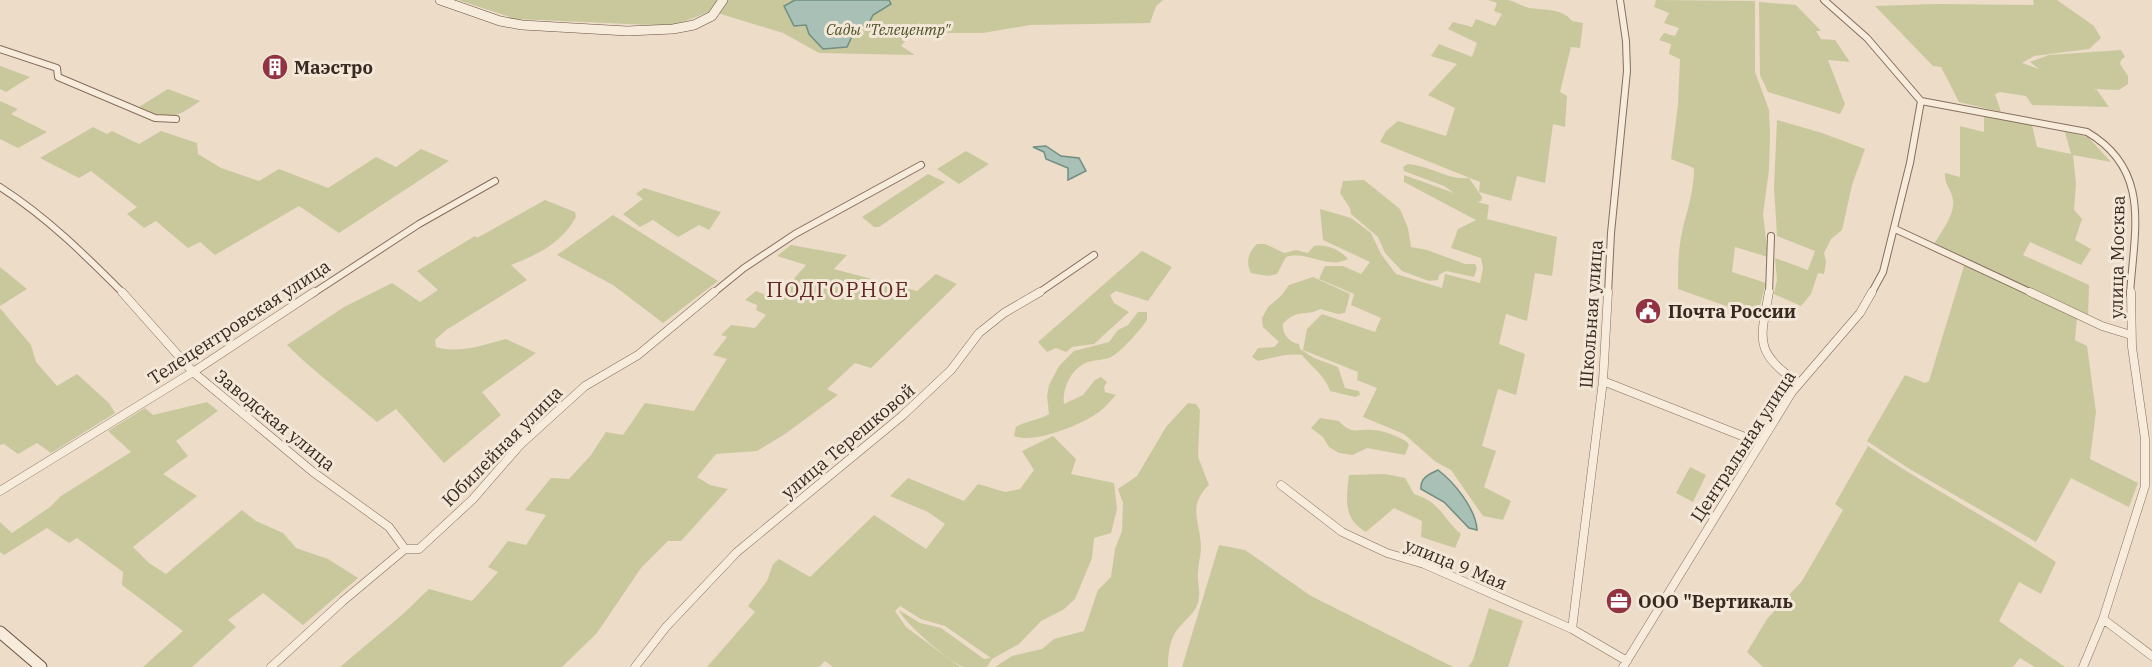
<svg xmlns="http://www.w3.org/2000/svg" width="2152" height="667" font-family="'IBM Plex Serif',serif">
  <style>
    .green { fill: #c9c89d }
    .water { fill: #a9c0b6; stroke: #708e82; stroke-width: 1.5 }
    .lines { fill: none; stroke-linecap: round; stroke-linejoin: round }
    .street-far1-casing { stroke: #866e5e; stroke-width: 8 }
    .street-casing { stroke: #866e5e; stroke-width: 9 }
    .secondary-far1-casing { stroke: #685041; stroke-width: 10 }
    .secondary-casing { stroke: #685041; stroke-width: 13 }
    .street-far1 { stroke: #f7ebdb; stroke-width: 6 }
    .street { stroke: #f7ebdb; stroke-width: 8 }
    .secondary-far1 { stroke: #f7ebdb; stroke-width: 9 }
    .secondary { stroke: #f7ebdb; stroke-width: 11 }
    .labels { text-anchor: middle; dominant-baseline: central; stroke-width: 6; stroke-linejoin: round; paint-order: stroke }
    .far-park-label { font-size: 15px; font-style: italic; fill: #4e5329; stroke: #f3e7d7 }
    .poi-label { font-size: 18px; font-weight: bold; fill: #382921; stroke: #f3e7d7; text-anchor: start }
    .street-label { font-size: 18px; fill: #382921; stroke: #f3e7d7 }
    .quarter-label { font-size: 21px; letter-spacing: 1.5px; fill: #622823; stroke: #f3e7d7 }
  </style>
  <rect width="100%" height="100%" fill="#ecdcc8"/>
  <path class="green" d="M458,0H795L784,7L794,26L806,25L848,42L855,30L869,23L873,15L890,4L889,0H1163L1156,6L1150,23L1030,25L983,33H912L901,46L915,55L819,53L783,33L711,11L673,26L516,19Z
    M1488,0C1494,0 1501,0 1508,0C1514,1 1520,5 1526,7C1540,11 1562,7 1572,21L1583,23L1580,48L1571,47L1560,92L1567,96L1565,127L1553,124L1545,183L1517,176L1511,201L1479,192L1480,182L1380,142L1386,131L1398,121L1446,136L1455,108L1428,95L1457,64L1431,56L1439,44L1472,57L1477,43L1448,29L1453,22L1472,27L1476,19L1495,26L1502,14L1494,11L1497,3Z
    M1656,0L1755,1V72L1769,110L1770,134L1769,170L1763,214L1768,257L1735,247L1732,272L1766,283L1757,317L1678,289C1678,271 1678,254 1681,237C1686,212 1694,194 1694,168L1671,159L1678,105L1680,59L1669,54L1671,44L1659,40L1664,33L1675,36L1679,28L1664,23L1669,13L1654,7Z
    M2033,0H2057L2094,26L2101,38L2089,49L2034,56L2022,63L2039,69L2030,62L2049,55L2121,50L2125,57L2121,60L2120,64L2128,76V84L2119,90L2093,89L2097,90L2109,107L2032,105L2026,96L2000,92L1995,94L2001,112L1959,102L1941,67L1933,66L1875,6L1936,4L2034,5Z
    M1759,2L1796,5L1821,31H1816L1821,39L1835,40L1850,62L1828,60L1845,104L1840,114L1768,92L1760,75Z
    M0,66L30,77L6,92L0,89Z
    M168,89L200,101C174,119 169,121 139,107Z
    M0,101L18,109L11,114L47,132L18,148L0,139Z
    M1984,115L2032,125L2037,147L2071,154L2065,132L2088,137L2111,162L2073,155L2076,184L2074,210L2082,219L2075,240L2091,249L2081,265L2030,242L2023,255L2089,285L2088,317L1934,244C1941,232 1955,215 1953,200C1952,190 1944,185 1945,173L1960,177V126L1984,132Z
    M1777,120L1822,133L1865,149L1852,185L1842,230L1831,239L1824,253L1826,262L1824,274L1818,273L1811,294L1801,306L1774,294L1777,280L1775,258L1808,270L1815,251L1777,236L1774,187Z
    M93,127L107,134L112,131L139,144L161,131L197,143L198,154L221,168L259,181L279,169L328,188L376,157L396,167L421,149L449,161L339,233L299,206L215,255L200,242L188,248L156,221L144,228L127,214L137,207L91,171L79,178L40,158Z
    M966,151L989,164L959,184L937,169Z
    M1408,164C1429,165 1449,181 1469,178L1482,197L1481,201L1477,202L1489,205L1487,219L1557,237L1552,276L1535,273L1527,321L1506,314L1499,344L1525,354L1516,395L1498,389L1482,446L1496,451L1484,487L1511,501L1503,520L1483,516L1451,470L1436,462L1404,434L1363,417L1377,388L1357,380L1358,372L1303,350L1307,329L1322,314L1375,332L1381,318L1351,305L1354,294L1319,279L1325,266H1343L1361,274L1370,262L1323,240L1320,209L1351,218L1371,233L1381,254L1396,274L1442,288L1445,274L1480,283L1483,268L1481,258L1451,248L1458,229L1476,220L1404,182V175L1454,193L1444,186L1404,171L1403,167Z
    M928,174L945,182L879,227H874L862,217Z
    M1364,180L1400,209L1408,228L1411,247L1427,250L1465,264H1475L1477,268L1474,277L1446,271L1439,275L1438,280L1429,281L1402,271L1385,253L1378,237L1351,214L1350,208L1340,193L1343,181Z
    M644,188L721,212L709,230L699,225L678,237L653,220L640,227L623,214L643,199L636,194Z
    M545,200L575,212L576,217C562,243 537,255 511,265L527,280L446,330L435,340L436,347C459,354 483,345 506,339L536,353L482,392L501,415L444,463L396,409L377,422C347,396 315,373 287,345L344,307L392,283L420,302L438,290L417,271L475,236L477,238Z
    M613,215L718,281L663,323L613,285L557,255Z
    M1257,244H1265L1284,253L1296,250L1308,253L1314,246C1327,244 1340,250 1348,259C1327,270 1308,250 1286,257L1277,274L1268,276L1251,273C1245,261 1249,252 1257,244Z
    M791,245L847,255L834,269L917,291L936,274L957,284L871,368L855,363L827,389L838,395L785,434L757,451L716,454L697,477L710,485L728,489L681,541H668L641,568L597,633L562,667H340L403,614L429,589L472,601L498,572L488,567L508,541L526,545L546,515L525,510L551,478L569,479L591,455L606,432L623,435L645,403L694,411L727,359L713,355L727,337L721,335L731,325L755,328L766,315L756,310L757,305L745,300L756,291L776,299L806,265L777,256Z
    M1142,251L1172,267L1148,301L1116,291L1110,295L1114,303L1129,312L1094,344L1072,347L1066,352L1056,348L1047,352L1038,342Z
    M1967,265L2077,318L2075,340L2087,346L2096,412L2090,459L2138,483L2129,507L2071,478L2036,542L1908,468L1867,441L1905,375L1925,383L1929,381L1964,266Z
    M0,267L27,289L0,306Z
    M1313,277L1350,294L1345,313L1338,314L1320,309C1306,317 1297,308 1283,324C1282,334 1289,342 1299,344L1300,349L1314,358L1338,367L1345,388L1359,391L1360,395L1355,397L1330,391C1324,374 1312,368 1302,355C1288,353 1271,358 1258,361L1252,357L1258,348L1274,347L1279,342L1263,327L1262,318L1268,307L1281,296L1289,285Z
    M0,308L31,345L36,362L57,386L77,374L109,403L115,413L51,453L37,443L18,454L4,444L0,445Z
    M1138,312H1147V320C1141,329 1120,353 1111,357C1104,360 1095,360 1088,362C1071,368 1062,389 1064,404L1083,395L1095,380L1101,377L1107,382L1104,387L1105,392L1116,395C1110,401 1105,408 1099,412C1081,425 1035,444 1014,436L1016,427C1027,420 1038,421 1049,414L1047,396L1049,385L1059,366L1074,351L1109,342L1118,330L1128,325Z
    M207,402L218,411L176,441L188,456L163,474L197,496L133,547L149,563L166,574L242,510L256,521L283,533L296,548L328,559L358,578L303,625L263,593L228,620L236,627L192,667H143L183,631L122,585L123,572L77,538L69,543L47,528L4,555L0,552V522L12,533L50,507L61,496L131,452L108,431L145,408L153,415Z
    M1188,403L1196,404L1200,410L1198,457L1209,485C1187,506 1200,521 1201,546C1201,556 1198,564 1198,573C1197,581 1200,589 1199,597C1198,614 1181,621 1174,635C1169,644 1168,657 1168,667H995L1012,656L1042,649L1054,639L1084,631L1098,590L1111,577L1115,549L1122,531L1123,503L1118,489L1137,476L1166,427Z
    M1320,418L1339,421C1352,436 1358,428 1374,430C1385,431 1396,436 1406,441L1409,445L1405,455L1367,448L1353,455L1339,453L1329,447L1323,437L1311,428Z
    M1053,436L1076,459L1071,474L1114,483L1117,509L1111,533L1094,538L1092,558L1075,599L1063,610L1041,621L1019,644L992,659L987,667C980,667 969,667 963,667C951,663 902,621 899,610L920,623L941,628L984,659L991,658L945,626L921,619L900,606L895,611L906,627L960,667H833L825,661L819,667H707L755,612L748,606L767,581L773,564L779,559L810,577L874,515L926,549L945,524L928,512L890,496L908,478L964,501L978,484L1005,492L1020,489L1034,470L1022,451Z
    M1868,446C1929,488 1995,521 2056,562L2041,594L2019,582L1999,621L2065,667H2035L2020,658L2013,667H1763L1747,652L1767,619L1802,581L1843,510L1835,504Z
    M1690,467L1706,475L1693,502L1676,493Z
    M1385,474L1405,478L1414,494C1442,503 1441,517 1461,534L1455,548L1421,537L1422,521L1394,508L1366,532C1343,519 1346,499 1349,475Z
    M1219,545L1245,550L1311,596L1453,667H1182Z
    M1489,608L1523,621L1508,667H1468L1473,660Z"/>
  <path class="water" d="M795,0H889L891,4L873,15L869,23L855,30L847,47L823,49L809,34L806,25L794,26L784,6Z
    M1046,146L1061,156L1079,158L1086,171L1068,180V168L1046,159L1044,152L1033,147Z
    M1438,470C1454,482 1476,509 1477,530L1469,528L1444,502L1421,489C1420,478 1429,474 1438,470Z"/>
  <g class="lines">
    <defs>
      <path id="street-far1" d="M1824,0L1867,38L1921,101L1910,163L1883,272L1871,294
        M0,49L57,68L58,77L155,118L176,119
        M1921,101L2087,132C2152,170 2134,231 2130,294
        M0,187C47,217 85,255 124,294
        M1895,229L2034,294
        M312,294L419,224L495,181
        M712,294L744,268L795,234L921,165
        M1037,294L1094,255
        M1608,294L1611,233L1627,71L1626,41L1620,0
        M1769,294L1771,236"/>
      <path id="street" d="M122,292L193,372L313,472L389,527L405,549
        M1769,292C1760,342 1754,351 1798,383
        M2030,292L2102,326L2131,335
        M1603,381L1760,443
        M1281,485L1342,532L1387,553L1424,564L1572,629L1627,661
        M0,491L193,372L314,292
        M2103,619L2152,656
        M1572,629L1603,381L1608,292
        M271,667L343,601L405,549H419L473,499L520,445L585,386L638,355L714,292
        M635,667L666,627L737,552L902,416L951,370L979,333L1004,313L1040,292
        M1623,667L1792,392L1860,313L1872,292
        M2083,667L2103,619L2145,486V439L2132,347L2131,292"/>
      <path id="secondary-far1" d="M440,0L500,21L522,25L627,31L673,29L694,25L712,16L723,0"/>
      <path id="secondary" d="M0,632L41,667"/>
    </defs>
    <use href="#street-far1" class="street-far1-casing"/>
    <use href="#street" class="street-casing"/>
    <use href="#secondary-far1" class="secondary-far1-casing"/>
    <use href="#secondary" class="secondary-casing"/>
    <use href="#street-far1" class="street-far1"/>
    <use href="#street" class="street"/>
    <use href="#secondary-far1" class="secondary-far1"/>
    <use href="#secondary" class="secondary"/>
  </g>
  <defs>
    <symbol id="building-disc" viewBox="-11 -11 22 22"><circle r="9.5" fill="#913340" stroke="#f3e7d7"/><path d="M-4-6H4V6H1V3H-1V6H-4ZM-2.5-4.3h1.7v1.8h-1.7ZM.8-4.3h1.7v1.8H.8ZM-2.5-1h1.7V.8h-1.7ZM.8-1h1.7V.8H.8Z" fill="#fff"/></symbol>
    <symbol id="civic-disc" viewBox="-11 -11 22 22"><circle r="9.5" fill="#913340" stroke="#f3e7d7"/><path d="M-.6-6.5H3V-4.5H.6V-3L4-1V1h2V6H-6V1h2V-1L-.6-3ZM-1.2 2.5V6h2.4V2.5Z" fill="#fff"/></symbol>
    <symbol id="office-disc" viewBox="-11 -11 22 22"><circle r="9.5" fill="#913340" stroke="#f3e7d7"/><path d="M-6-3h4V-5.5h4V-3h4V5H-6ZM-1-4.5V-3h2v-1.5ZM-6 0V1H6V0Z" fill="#fff"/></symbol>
  </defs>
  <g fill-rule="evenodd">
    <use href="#building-disc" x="260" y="52" width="30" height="30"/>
    <use href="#civic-disc" x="1633" y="296" width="30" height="30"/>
    <use href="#office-disc" x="1604" y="586" width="30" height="30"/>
  </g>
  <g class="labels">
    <g class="far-park-label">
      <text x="888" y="29">Сады "Телецентр"</text>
    </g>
    <g class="poi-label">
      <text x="294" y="67">Маэстро</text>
      <text x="1668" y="311">Почта России</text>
      <text x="1638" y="601">ООО "Вертикаль</text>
    </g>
    <g class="street-label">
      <text transform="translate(2117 257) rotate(-89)">улица Москва</text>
      <text transform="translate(1591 314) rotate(-86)">Школьная улица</text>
      <text transform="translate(239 322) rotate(-33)">Телецентровская улица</text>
      <text transform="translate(275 420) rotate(39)">Заводская улица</text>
      <text transform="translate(848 441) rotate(-40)">улица Терешковой</text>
      <text transform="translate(502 446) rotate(-45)">Юбилейная улица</text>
      <text transform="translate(1743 446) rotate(-57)">Центральная улица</text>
      <text transform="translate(1456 564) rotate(22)">улица 9 Мая</text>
    </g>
    <g class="quarter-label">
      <text x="838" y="289">ПОДГОРНОЕ</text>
    </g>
  </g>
</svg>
